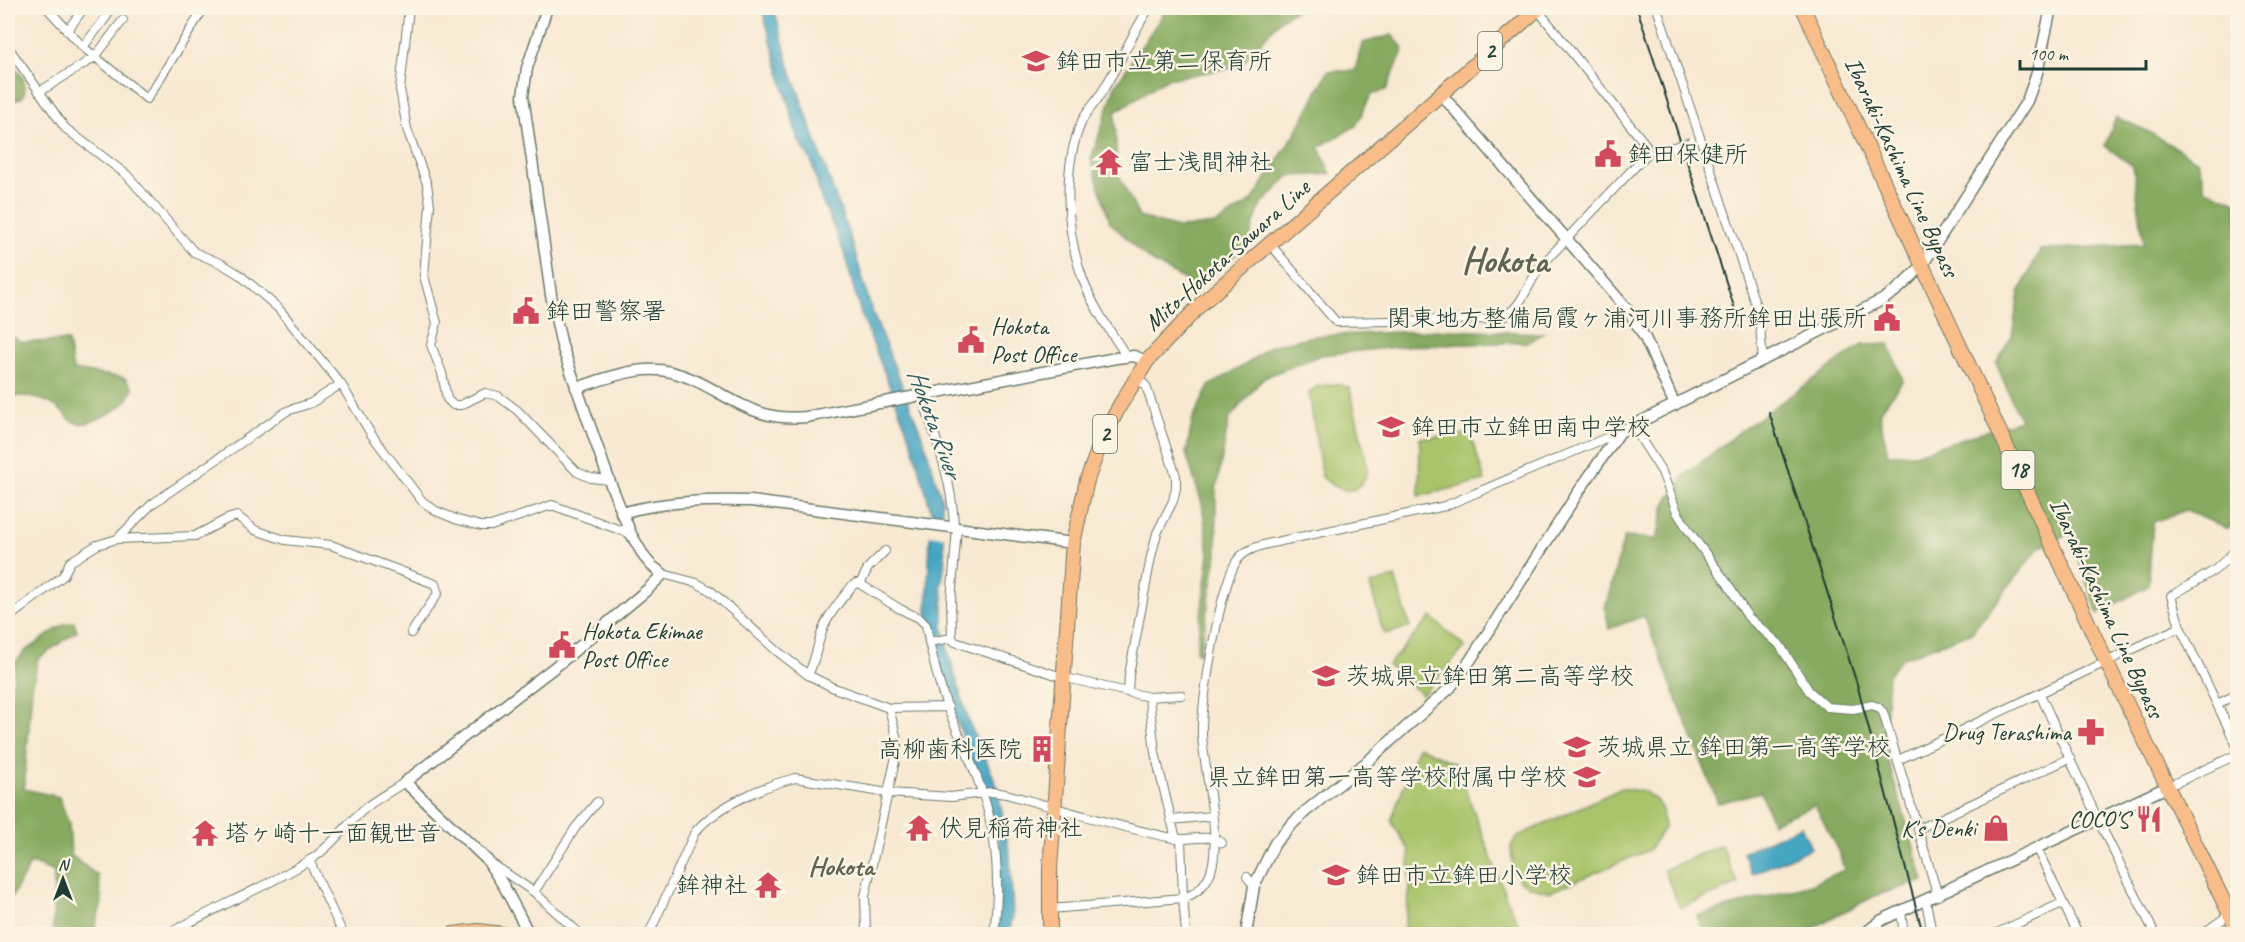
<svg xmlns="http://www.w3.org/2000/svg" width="2245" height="942" font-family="Caveat,'Klee One',sans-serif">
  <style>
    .green { fill: #a9c46b; stroke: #648050; stroke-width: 1.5 }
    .forest { fill: #86aa5f; stroke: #52744a; stroke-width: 1.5 }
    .water { fill: #45a6c4; stroke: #32727c; stroke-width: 1.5 }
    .pier { fill: #f8e9d2 }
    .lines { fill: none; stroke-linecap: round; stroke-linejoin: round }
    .minor-casing { stroke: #6b796b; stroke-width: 10 }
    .tertiary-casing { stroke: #6b796b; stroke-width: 13 }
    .primary-casing { stroke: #6b796b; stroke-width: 16 }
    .minor { stroke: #fff; stroke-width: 8 }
    .tertiary { stroke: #fff; stroke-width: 10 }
    .primary { stroke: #f8bd88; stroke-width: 14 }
    .rail { stroke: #1f3d34; stroke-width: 2 }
    .minor-bridge-casing { stroke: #6b796b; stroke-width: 10; stroke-linecap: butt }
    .minor-bridge { stroke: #fff; stroke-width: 8 }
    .labels { text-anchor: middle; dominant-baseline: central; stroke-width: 5; stroke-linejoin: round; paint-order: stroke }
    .shield { fill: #fcf5e5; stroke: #617469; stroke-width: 1.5 }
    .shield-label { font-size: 22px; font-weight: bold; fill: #1f3d34 }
    .poi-label { font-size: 24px; fill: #1f3d34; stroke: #fcf5e5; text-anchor: start }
    .street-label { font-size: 24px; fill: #1f3d34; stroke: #fcf5e5 }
    .water-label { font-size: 26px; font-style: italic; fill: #2a5c5f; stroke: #fcf5e5 }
    .quarter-label { font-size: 27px; font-weight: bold; fill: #5e6553; stroke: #fcf5e5 }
    .town-label { font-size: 36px; font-weight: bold; fill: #5e6553; stroke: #fcf5e5 }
  </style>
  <rect width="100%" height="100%" fill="#fcf5e5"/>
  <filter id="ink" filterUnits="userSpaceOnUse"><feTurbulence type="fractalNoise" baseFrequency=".0167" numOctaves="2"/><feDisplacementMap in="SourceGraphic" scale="12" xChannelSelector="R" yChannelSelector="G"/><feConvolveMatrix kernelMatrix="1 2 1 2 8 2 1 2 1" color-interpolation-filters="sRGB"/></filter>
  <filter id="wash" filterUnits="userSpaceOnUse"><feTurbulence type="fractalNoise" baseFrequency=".008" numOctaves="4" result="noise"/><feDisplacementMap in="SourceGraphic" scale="24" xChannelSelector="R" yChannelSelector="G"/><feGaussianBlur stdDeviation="1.35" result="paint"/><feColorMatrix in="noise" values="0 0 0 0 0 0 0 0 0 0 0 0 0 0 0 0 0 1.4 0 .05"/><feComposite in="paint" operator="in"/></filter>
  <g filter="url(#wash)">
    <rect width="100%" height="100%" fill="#f8e9d2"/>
    <path class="green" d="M1337,384L1350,388L1368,469C1360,497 1341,495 1322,477L1309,393L1318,386Z
      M1470,434L1485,481L1419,496L1420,438Z
      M1395,577L1410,627L1384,634L1370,585Z
      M1431,617L1465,647L1422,695L1388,665Z
      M1418,746L1456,764L1506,897L1523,934H1403L1410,889L1409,850L1391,821Z
      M1622,788L1645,792L1656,800L1662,810L1664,828L1649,850L1550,892L1528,886L1519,880L1513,870L1511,846L1518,836Z
      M1721,845L1738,884L1680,908L1664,870Z"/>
    <path class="forest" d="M1167,8H1298L1279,21L1239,67L1166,79L1115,112L1117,171L1139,217L1178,228L1216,224L1252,201L1296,132L1328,71H1355L1362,43L1392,35L1404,49L1386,90L1371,95L1356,126L1319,147L1331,174L1289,176L1261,205L1253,226L1250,242L1197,287L1149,260L1110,222L1091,160L1115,86Z
      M8,61C20,71 29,81 23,97L8,104Z
      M2116,117L2147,131L2198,161L2205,189L2237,202V524L2227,529L2186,510L2153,522L2148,586L2098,614L2069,533L2039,548L1972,632L1901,659L1888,675L1884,748L1924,881L1877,895L1829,919L1804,934H1704L1697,916L1811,884L1844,870L1840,855L1815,805L1772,823L1761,792L1718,803L1644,616L1609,629L1605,608L1624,537L1657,539L1665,504L1684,476L1736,434L1862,345L1889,344L1903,380L1879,413L1888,454H1914L2020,420L1996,363L2012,336L2019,293L2040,250L2144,244L2133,166L2105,146Z
      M1441,330L1543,333L1529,342L1406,346L1321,355L1263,378L1229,419L1216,491L1217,554L1200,654L1196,652L1209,554L1202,504L1186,453L1193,419L1209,386L1248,363L1270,346L1314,336Z
      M8,333L21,342L68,341L73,370L125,378L133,388C131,392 130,397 127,400C118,410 87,429 74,422C69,420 65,413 60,410C47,398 25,395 8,396Z
      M74,622L77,631L38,659L32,688L24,789L59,797L69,824L71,855L98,876L102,903L93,934H53L54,872L31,863L8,904V734L15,663L25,651L64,624Z"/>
    <path class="water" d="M762,8H774L789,65L854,249L872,311L924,440L942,500L945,563L941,587L943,595V628L949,655L969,722L997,785L1010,857L1013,916L1009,934H998L1000,848L999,839L975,768L940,678L927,612L931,511L912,443L860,311L844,253L821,198L811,160L798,140Z
      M1801,826L1811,848L1752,874L1743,852Z"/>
    <path class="pier" d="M928,514L946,516V537L928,535Z"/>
  </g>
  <g filter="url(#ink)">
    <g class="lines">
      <defs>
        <path id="minor" d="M47,8L83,47L147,99L204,8
          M409,8L400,89L407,129L427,184L430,205L424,276L437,323L431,345L442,373L447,399L453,405H461L485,393L498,396L517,410L577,472L591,478L609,480
          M1657,8L1759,315L1763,361
          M67,31L84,8
          M8,47L65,128L127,175L194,252L222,264L240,275L278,308L341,384L371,434L422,501L436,511L458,520L481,526H491L552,505L631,534
          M83,47L107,16
          M39,92L95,57L123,20
          M1271,245L1336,322L1499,319C1521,310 1527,287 1539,268L1648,153L1646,145L1537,9
          M1127,357C1111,332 1092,306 1082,277C1066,232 1062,166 1082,121C1086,112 1095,104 1100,95C1118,67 1131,36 1149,8
          M922,396C936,440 953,482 954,528
          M1632,425L1662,472L1677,512L1689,531L1727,583L1748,617L1779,644L1809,691L1827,707L1853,709L1872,705L1878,707L1883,712L1938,896
          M957,528L951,601L952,638L955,642L1062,677L1149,697L1155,753L1176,839
          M117,539L152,504L287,411L311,403L341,384
          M663,574L697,583L711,591L777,651L808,675L834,688L889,708L948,707
          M860,584L900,609L919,618L926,625C931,653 938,682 948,709C963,745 984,787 991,825C999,860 998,899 994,934
          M8,618L63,576L70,562L97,545L117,539L195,536L227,519L237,516L255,530L285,540L331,545L435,584L438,593L411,633
          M2180,627L2171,596L2215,570L2238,548
          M929,642L952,638
          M808,675C816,659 817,645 823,629C829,613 842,599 852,586L856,583L860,584L868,568L885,551
          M1128,692L1129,675L1151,557L1157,533L1173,501L1176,488V476L1146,386L1136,377
          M2040,694L2098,820L2155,934
          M1149,697L1181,695
          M2217,704L2238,694
          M1898,760L2180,627L2238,748
          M2167,787L2238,754
          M1171,820L1212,816
          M1918,829L2070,758
          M1181,839L1183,898L1186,934
          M2037,849L2078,934
          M309,860L343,934
          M488,861L534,892L580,934
          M1247,877L1254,886
          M534,892L576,827L597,802
          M1926,901L1932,934
          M1050,909L1183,898C1196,894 1206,885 1211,871C1222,839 1204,771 1202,735C1200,707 1221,577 1239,558C1246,550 1257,547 1267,544L1445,506L1620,432
          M1901,912L1904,934
          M168,934C214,908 264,888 310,860C331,847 345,826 363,810C375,799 392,791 405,782
          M649,934L695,832C717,806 763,786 795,778L888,793L920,795L951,797L992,792L1006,794C1061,809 1117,827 1173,838C1191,842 1207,832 1222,843
          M866,934L865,896L897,752V740L889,708
          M1995,934L2062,903
          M2202,934L2229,915L2238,913"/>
        <path id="tertiary" d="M1441,94L1628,310L1645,338L1675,405
          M576,388C605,379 640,364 671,372C706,380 734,407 769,415C781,418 794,418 806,417L1116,358L1134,356L1147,361
          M621,513C664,501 707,500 751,501L1073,543
          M529,934L505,888L487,860L405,782L560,663L648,589L663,574L652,566L645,558L631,534L609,480L562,346L551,295L523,96L527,68L547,8
          M1246,934L1254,886L1275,843L1289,827L1306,811L1368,761L1450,688L1471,659L1579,491L1620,432L1884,299C1900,289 1911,278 1923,264L2027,101L2037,73L2051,8
          M1864,934L1882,920L2167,787"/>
        <path id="primary" d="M1803,8L2106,661L2238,931
          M453,934L478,931L503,934
          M1050,934V869L1073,543L1087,480L1101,442L1120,405L1147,361L1201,304L1539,8"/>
      </defs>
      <use href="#minor" class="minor-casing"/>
      <use href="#tertiary" class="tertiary-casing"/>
      <use href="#primary" class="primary-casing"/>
      <use href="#minor" class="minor"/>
      <use href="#tertiary" class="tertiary"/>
      <use href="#primary" class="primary"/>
      <path class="rail" d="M1637,8L1741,328
        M1769,412L1857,684L1923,934"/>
      <defs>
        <path id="minor-bridge" d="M1663,150L1691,142"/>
      </defs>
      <use href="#minor-bridge" class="minor-bridge-casing"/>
      <use href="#minor-bridge" class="minor-bridge"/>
    </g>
  </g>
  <defs>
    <symbol id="school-bare" viewBox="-9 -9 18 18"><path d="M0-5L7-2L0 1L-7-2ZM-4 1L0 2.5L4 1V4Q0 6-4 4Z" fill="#d1495b" stroke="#fcf5e5" stroke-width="2.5" paint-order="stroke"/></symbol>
    <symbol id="civic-bare" viewBox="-9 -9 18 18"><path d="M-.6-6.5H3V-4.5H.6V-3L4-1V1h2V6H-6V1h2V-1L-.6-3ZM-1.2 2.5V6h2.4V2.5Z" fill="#d1495b" stroke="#fcf5e5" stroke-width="2.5" paint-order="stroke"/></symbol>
    <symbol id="temple-bare" viewBox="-9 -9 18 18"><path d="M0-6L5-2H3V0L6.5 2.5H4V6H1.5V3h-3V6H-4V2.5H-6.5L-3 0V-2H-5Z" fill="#d1495b" stroke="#fcf5e5" stroke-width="2.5" paint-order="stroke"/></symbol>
    <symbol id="pharmacy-bare" viewBox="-9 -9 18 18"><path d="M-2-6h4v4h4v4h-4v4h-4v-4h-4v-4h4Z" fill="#d1495b" stroke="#fcf5e5" stroke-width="2.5" paint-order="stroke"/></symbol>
    <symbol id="building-bare" viewBox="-9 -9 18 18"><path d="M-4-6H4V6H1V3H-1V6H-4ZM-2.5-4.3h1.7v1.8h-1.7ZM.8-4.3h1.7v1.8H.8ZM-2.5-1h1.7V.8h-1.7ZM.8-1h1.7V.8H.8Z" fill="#d1495b" stroke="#fcf5e5" stroke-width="2.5" paint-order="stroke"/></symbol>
    <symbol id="restaurant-bare" viewBox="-9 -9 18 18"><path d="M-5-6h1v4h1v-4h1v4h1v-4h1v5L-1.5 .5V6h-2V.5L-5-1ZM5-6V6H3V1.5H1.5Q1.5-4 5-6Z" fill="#d1495b" stroke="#fcf5e5" stroke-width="2.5" paint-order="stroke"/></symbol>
    <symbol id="shop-bare" viewBox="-9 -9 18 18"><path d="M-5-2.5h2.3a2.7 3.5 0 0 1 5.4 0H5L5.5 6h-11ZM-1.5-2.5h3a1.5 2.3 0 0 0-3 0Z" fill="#d1495b" stroke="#fcf5e5" stroke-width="2.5" paint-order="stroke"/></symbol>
  </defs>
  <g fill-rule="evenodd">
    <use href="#school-bare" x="1017" y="42" width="38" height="38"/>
    <use href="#civic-bare" x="1589" y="135" width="38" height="38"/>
    <use href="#temple-bare" x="1090" y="143" width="38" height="38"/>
    <use href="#civic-bare" x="507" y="292" width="38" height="38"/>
    <use href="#civic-bare" x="1868" y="299" width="38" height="38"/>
    <use href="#civic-bare" x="952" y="321" width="38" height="38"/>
    <use href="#school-bare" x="1372" y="408" width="38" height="38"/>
    <use href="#civic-bare" x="543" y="626" width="38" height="38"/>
    <use href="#school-bare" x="1307" y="657" width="38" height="38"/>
    <use href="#pharmacy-bare" x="2072" y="713" width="38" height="38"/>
    <use href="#school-bare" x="1558" y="728" width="38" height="38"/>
    <use href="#building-bare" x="1023" y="730" width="38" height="38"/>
    <use href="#school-bare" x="1568" y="758" width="38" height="38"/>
    <use href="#restaurant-bare" x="2130" y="800" width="38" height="38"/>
    <use href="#temple-bare" x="900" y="809" width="38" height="38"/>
    <use href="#shop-bare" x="1977" y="809" width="38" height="38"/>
    <use href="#temple-bare" x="186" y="814" width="38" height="38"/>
    <use href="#school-bare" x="1317" y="856" width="38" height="38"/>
    <use href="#temple-bare" x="749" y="866" width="38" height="38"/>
  </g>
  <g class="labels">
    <g class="shield">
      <rect x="1478" y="32" width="24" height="38" rx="4.5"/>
      <rect x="1093" y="415" width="24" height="38" rx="4.5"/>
      <rect x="2001.5" y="451" width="33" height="38" rx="4.5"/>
    </g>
    <g class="shield-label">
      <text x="1490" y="51">2</text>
      <text x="1105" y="434">2</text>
      <text x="2018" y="470">18</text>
    </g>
    <g class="poi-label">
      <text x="1056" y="61">鉾田市立第二保育所</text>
      <text x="1628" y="154">鉾田保健所</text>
      <text x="1129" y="162">富士浅間神社</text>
      <text x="546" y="311">鉾田警察署</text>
      <text x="1867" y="318" text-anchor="end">関東地方整備局霞ヶ浦河川事務所鉾田出張所</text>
      <text x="991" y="326">Hokota<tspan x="991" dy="28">Post Office</tspan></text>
      <text x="1411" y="427">鉾田市立鉾田南中学校</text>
      <text x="582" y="631">Hokota Ekimae<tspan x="582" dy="28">Post Office</tspan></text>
      <text x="1346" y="676">茨城県立鉾田第二高等学校</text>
      <text x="2071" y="732" text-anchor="end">Drug Terashima</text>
      <text x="1597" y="747">茨城県立 鉾田第一高等学校</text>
      <text x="1022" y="749" text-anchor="end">高柳歯科医院</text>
      <text x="1567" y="777" text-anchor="end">県立鉾田第一高等学校附属中学校</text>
      <text x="2129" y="819" text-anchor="end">COCO'S</text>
      <text x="939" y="828">伏見稲荷神社</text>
      <text x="1976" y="828" text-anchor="end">K's Denki</text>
      <text x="225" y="833">塔ヶ崎十一面観世音</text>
      <text x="1356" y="875">鉾田市立鉾田小学校</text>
      <text x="748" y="885" text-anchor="end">鉾神社</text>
    </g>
    <g class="street-label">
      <text transform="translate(1902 167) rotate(65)">Ibaraki-Kashima Line Bypass</text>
      <text transform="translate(1227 255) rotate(-42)">Mito-Hokota-Sawara Line</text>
      <text transform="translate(2107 608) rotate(65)">Ibaraki-Kashima Line Bypass</text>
    </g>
    <g class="water-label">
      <text transform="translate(935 423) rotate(70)">Hokota River</text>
    </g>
    <g class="quarter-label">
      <text x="841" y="866">Hokota</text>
    </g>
    <g class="town-label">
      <text x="1505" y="260">Hokota</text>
    </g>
  </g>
  <rect width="2245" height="942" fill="none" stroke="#fcf5e5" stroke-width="30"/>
  <g transform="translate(63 879)" stroke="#fcf5e5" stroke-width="4.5" paint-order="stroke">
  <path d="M0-4.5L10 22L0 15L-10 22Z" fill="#1f3d34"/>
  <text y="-9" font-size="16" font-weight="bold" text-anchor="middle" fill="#1f3d34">N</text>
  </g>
  <path d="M2020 60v9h126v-9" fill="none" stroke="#1f3d34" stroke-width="3"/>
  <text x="2029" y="60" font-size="18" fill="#1f3d34" stroke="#fcf5e5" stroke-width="4.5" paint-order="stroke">100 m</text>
</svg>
